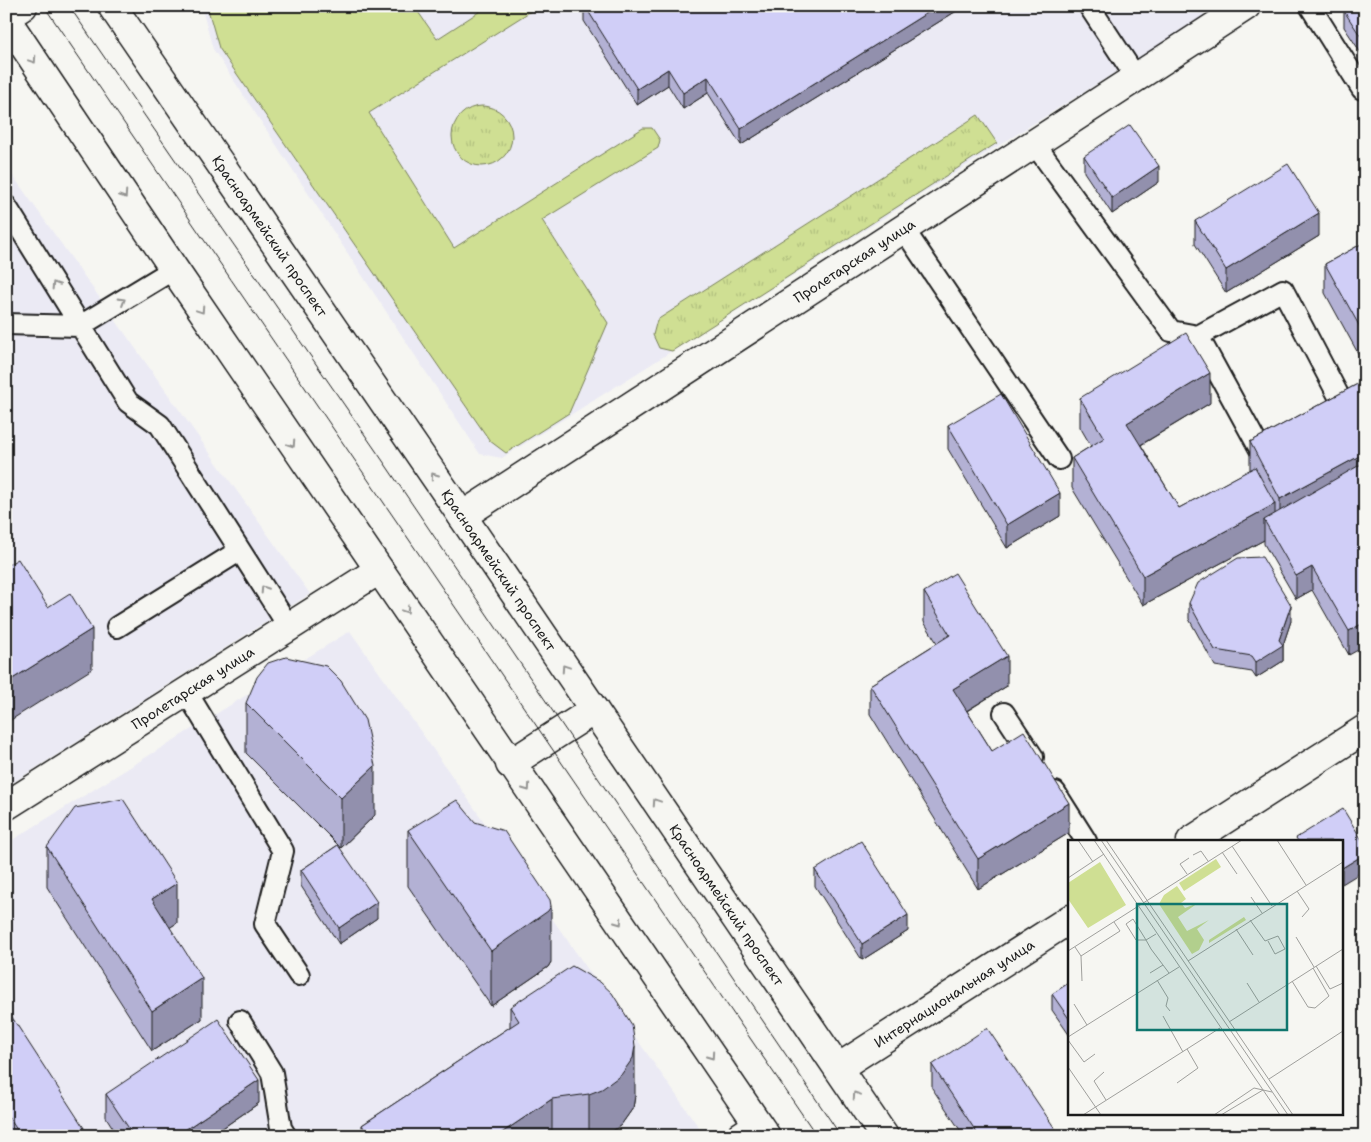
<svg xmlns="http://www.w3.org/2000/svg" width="1371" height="1142" font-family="'Shantell Sans',sans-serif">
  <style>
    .built { fill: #ebeaf4 }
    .grass { fill: url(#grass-tufts); stroke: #767e58 }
    .park { fill: #cfdf93; stroke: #767e58 }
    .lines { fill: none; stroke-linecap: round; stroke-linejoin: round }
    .service-casing { stroke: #1c1c1c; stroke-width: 24 }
    .minor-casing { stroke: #1c1c1c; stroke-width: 31 }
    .secondary-casing { stroke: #1c1c1c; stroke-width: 31 }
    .primary-casing { stroke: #1c1c1c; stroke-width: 31 }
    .service { stroke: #f6f6f2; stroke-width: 20 }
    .minor { stroke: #f6f6f2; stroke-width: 28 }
    .secondary { stroke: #f6f6f2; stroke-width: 28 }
    .primary { stroke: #f6f6f2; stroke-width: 28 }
    .tram { stroke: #1c1c1c; stroke-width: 1 }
    .wall { fill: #b3b1d4; stroke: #1c1c1c }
    .shaded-wall { fill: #9290ad; stroke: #1c1c1c }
    .building { fill: #d0cef7; stroke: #1c1c1c }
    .oneway { stroke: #949492 }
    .labels { text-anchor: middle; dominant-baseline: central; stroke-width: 5; stroke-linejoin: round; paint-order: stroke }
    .street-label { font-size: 14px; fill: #1c1c1c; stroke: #f6f6f2 }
    .inset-road { fill: none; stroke: #9f9f9c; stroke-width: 1 }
    .view { fill: #0f766e; fill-opacity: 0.15; stroke: #0f766e; stroke-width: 2.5 }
    .inset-edge { fill: none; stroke: #1c1c1c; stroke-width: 2.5 }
  </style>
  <defs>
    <pattern id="grass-tufts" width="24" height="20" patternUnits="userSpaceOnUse" patternTransform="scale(1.25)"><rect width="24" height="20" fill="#cfdf93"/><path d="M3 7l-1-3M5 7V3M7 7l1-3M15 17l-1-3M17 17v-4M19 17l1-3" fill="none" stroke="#b1bf7e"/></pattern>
  </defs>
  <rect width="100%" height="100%" fill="#f6f6f2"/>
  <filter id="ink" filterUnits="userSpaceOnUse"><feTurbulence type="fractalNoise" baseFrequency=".02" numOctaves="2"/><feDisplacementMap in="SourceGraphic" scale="10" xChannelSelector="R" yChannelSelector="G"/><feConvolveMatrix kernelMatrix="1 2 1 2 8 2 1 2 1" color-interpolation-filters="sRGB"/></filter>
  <g filter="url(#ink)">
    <path class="built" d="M201,6H1199L1205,16L502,458L480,454L213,49Z
      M6,166L310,594L6,787Z
      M350,631L700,1129L689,1136H6V844Z"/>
    <path class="grass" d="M452 136a30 30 0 1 1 60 0a30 30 0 1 1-60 0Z
      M978,115L997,143L672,351L659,348L653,335L657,320Z"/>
    <path class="park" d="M207,6H414L437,39L488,6H539L369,113L454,248L643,128H652L660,140L658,148L542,220L608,323L569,413L506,453L490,441L219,48Z"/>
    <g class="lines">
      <defs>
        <path id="service" d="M1089,6L1135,76
          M1310,6L1362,89
          M1034,143L1171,331L1198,336L1283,290L1345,408L1335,414
          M6,206L128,402L160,425L289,627
          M903,228L1059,459
          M6,324L80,326L174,269
          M1198,336L1262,453L1272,448
          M117,627L239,551
          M186,691L283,851L265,924L299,975
          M1004,713L1033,757
          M1055,792L1086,841
          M240,1021L272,1073L281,1128L286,1136"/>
        <g id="minor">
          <path id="s1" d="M462,516L1246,6"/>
          <path id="s2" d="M6,806L379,570"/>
          <path d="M1191,841L1365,729"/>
          <path id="s3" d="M838,1068L1070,919"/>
          <path d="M741,1136L758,1125"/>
        </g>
        <path id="secondary" d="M6,17L23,6"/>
        <g id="primary">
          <path id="s4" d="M112,6L462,516L884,1136"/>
          <path d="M6,19L174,269L766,1136"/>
          <path d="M510,764L594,710"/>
        </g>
      </defs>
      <use href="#service" class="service-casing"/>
      <use href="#minor" class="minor-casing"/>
      <use href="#secondary" class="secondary-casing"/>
      <use href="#primary" class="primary-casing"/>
      <use href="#service" class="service"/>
      <use href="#minor" class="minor"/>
      <use href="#secondary" class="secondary"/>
      <use href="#primary" class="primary"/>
      <path class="tram" d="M44,6L817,1136
        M69,6L385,464L841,1136"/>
    </g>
    <path class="wall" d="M584,6H958V10L741,145L708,93L683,109L668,85L637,105L584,21Z
      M1365,6V59L1344,27V11Z
      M1084,156L1159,182L1112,214L1084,172Z
      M1195,221L1319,236L1226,293L1195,244Z
      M1365,242V366L1325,293V264Z
      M1365,380L1349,655L1312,590L1296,599L1264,544V540L1143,605L1072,488V458L1091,446L1080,427V398L1210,403L1141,445L1179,508L1250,470V442Z
      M948,425L1060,516L1007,548L948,449Z
      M924,592L1007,686L967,711L992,751L1069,833L978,889L870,714V685L937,643L924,622Z
      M1189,603L1291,621L1283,645V661L1256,678L1252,672L1215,666L1189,619Z
      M246,703L375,815L341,848L339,847L377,918L339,944L301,886V870L338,845L246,753Z
      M408,830L551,962L548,967L491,1006L408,886Z
      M47,847L177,923L170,927L202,1019L152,1051L47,887Z
      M815,870L908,931L862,960L815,886Z
      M1070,982V1036L1052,1010V994Z
      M510,1007L635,1096L633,1108L621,1125L606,1136H362V1125L510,1027Z
      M6,1008L84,1136H11L6,1129Z
      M932,1065L1060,1136H964L932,1088Z
      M106,1094L259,1103L211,1136H118L106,1117Z"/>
    <path class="shaded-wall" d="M938,6H958V10L741,145V129Z
      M668,69V85L637,105V89Z
      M708,77V93L683,109V93Z
      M1159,166V182L1112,214V198Z
      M1319,213V236L1226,293V270Z
      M1210,373V403L1127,453V423Z
      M1365,453V482L1280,528V499Z
      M1060,493V516L1007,548V525Z
      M1275,504V533L1264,520V540L1143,605V576Z
      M1312,567V590L1296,599V576Z
      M1291,605V621L1283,645V661L1256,678V662L1279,640Z
      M1365,622V646L1349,655V631Z
      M92,629V669L6,723V683Z
      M1007,656V686L953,719V689Z
      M375,766V815L341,848V798Z
      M1069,803V833L978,889V859Z
      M1365,854V870L1342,884V868Z
      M177,883V923L152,939V899Z
      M377,902V918L339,944V928Z
      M551,906V962L548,967L491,1006V951Z
      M908,915V931L862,960V944Z
      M202,978V1019L152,1051V1011Z
      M635,1046V1096L633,1108L621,1125L606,1136H589V1094Z
      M259,1080V1103L211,1136H176Z
      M552,1099V1136H497Z
      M84,1128V1136H72Z"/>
    <path class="building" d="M585,6H938L741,129L708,77L683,93L668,69L637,89Z
      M1351,6H1365V43L1344,11Z
      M1130,125L1159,166L1112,198L1084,156Z
      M1288,164L1319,213L1226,270L1195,221Z
      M1365,242V336L1325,264Z
      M1186,333L1210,373L1127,423L1179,508L1255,467L1275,504L1143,576L1072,458L1104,438L1080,398Z
      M1365,380V453L1280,499L1250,442Z
      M1001,394L1060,493L1007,525L948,425Z
      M1365,462V622L1349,631L1312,567L1296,576L1264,520Z
      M1262,557L1291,605L1279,640L1283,645L1256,662L1252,656L1215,650L1189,603L1198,583L1238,558Z
      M18,559L48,607L70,593L92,629L6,683V566Z
      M955,573L1007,656L953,689L992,751L1024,731L1069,803L978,859L870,685L950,635L924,592Z
      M286,657L326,666L341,681L365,720L375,766L341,798L246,703L257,677L268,663Z
      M123,799L177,883L152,899L202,978L152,1011L47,847L75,808Z
      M457,800L475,822L504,831L550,900L551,906L548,911L491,951L408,830Z
      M1343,809L1365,845V854L1342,868V841H1298L1296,838Z
      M861,841L908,915L862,944L815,870Z
      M338,845L377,902L339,928L301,870Z
      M572,966L600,982L612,993L632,1025L635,1046L633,1058L621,1075L602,1089L589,1094L552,1099L497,1136H369L362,1125L519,1021L510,1007Z
      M1070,982V1020L1052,994Z
      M6,1008L84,1128L72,1136H21L6,1113Z
      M218,1019L259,1080L176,1136H134L106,1094Z
      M987,1028L1060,1136H979L932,1065Z"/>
    <defs><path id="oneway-chevron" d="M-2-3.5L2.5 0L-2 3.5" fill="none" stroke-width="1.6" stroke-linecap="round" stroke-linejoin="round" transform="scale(1.25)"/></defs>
    <g class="oneway">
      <use href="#oneway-chevron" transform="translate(33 60) rotate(56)"/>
      <use href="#oneway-chevron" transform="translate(124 195) rotate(56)"/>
      <use href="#oneway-chevron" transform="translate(55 285) rotate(-122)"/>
      <use href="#oneway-chevron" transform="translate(122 301) rotate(-31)"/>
      <use href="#oneway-chevron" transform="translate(201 310) rotate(56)"/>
      <use href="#oneway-chevron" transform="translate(292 444) rotate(56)"/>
      <use href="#oneway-chevron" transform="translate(434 476) rotate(-125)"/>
      <use href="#oneway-chevron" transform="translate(264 589) rotate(-123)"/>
      <use href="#oneway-chevron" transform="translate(406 610) rotate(56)"/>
      <use href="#oneway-chevron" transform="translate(565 668) rotate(-124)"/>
      <use href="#oneway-chevron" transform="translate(527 788) rotate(55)"/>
      <use href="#oneway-chevron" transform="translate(656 802) rotate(-124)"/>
      <use href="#oneway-chevron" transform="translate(619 922) rotate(55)"/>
      <use href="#oneway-chevron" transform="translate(711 1056) rotate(55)"/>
      <use href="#oneway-chevron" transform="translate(856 1095) rotate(-124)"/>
    </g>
  </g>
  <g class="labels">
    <g class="street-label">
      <text stroke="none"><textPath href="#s4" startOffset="279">Красноармейский проспект</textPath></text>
      <text stroke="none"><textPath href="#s1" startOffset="468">Пролетарская улица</textPath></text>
      <text stroke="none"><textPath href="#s4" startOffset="684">Красноармейский проспект</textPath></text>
      <text stroke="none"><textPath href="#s2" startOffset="221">Пролетарская улица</textPath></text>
      <text stroke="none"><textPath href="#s4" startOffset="1089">Красноармейский проспект</textPath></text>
      <text stroke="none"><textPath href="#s3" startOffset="138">Интернациональная улица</textPath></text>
    </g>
  </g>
  <g transform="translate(1068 840)">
    <rect width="275" height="275" fill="#f6f6f2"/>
    <path d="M148,19L153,27L116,51L111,43ZM176,77L178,80L141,103V100Z" fill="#cfdf93"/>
    <path d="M32,22L58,65L20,88L0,59V43ZM109,46L118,59L113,63L117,68L130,63L110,77L119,91L141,80L129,89L136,100L131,110L124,114L91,64L96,55Z" fill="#cfdf93"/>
    <path class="inset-road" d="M10,0L25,22M26,0L212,275M33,0L220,275M38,0L225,275M209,0L238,45M164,6L204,66M154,12L169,34M125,15L133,11L140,21M119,34L112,24L121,18M0,38L36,14M229,51L241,69L234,77M183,57L194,73M182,80L197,101L210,96L217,109L207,114L200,101M168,89L185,115M88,94L78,100H68L58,84L65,79L78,100L83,109L101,133M228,97L246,127M7,107L13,116L14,141M0,111L174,0M13,116L52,91L46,82M120,121L275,22M248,126L262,149L275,143M82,133L95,125M89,140L100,158L98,166L102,171M224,141L240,167L247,168L261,156L245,128M179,143L191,162M6,164L19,185M95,176L115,212M161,182L275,109M0,197L111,127M0,200L16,222L27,214M0,227L33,275M36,232L26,241L38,260M201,239L275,191M109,243L130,228L119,209M15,275L152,188M146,275L186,248L204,252M153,275L195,250"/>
    <path class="view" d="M69,64H219V190H69Z"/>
    <rect width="275" height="275" class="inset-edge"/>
  </g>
  <rect width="1371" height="1142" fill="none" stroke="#f6f6f2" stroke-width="25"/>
  <rect x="12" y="12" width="1346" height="1117" fill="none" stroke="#1c1c1c" stroke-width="2" filter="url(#ink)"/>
</svg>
